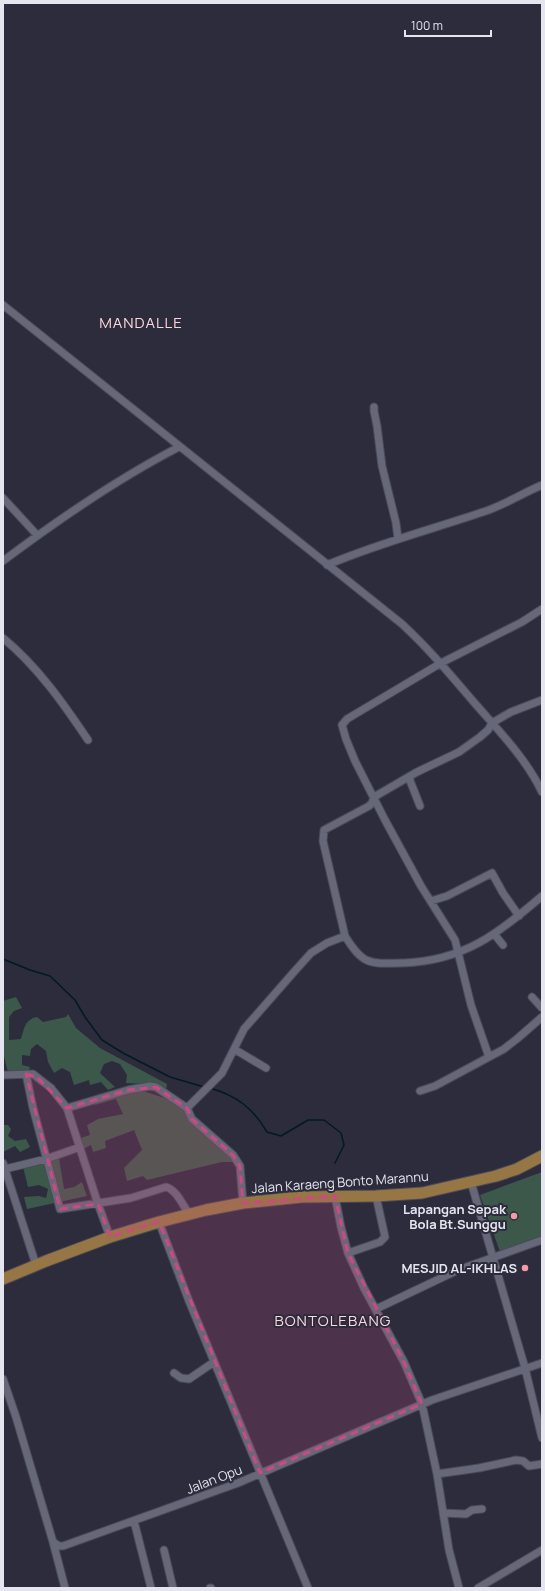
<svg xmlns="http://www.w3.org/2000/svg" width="545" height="1591" font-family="Manrope,sans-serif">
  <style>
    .green { fill: #3c584a }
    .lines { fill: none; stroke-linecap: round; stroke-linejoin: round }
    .stream { stroke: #001b21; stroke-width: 1.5 }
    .minor-casing { stroke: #4b4a57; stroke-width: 9 }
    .primary-casing { stroke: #4b4a57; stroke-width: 13 }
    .minor { stroke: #666779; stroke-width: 7 }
    .primary { stroke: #957644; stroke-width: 11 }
    .marked { fill: #cb4b80; fill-opacity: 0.2; stroke: #cb4b80; stroke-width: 3; stroke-dasharray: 8 5; stroke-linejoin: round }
    .poi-dot { fill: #f39aa9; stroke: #2c2c3c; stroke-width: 1.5 }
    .labels { text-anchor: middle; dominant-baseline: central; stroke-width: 4; stroke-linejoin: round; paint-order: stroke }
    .street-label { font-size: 13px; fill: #e5e5ef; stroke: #2c2c3c }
    .poi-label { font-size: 13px; font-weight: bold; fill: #e5e5ef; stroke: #2c2c3c; text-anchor: end }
    .quarter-label { font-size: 15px; letter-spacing: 1px; fill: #fbd7dc; stroke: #2c2c3c }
  </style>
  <rect width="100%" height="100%" fill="#2c2c3c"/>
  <path class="green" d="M16,997L22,1008L14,1011L9,1017V1040L21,1039C24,1029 25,1019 37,1017L43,1022L66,1017L68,1014L76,1028L100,1048L167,1084L166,1091L145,1084L126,1083L127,1075L120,1064L112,1061L104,1064L100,1073L115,1087L108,1090L101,1082L90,1085L89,1080L74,1085L70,1072L62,1068L54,1073L48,1062L46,1051L37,1044L31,1049L30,1056L22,1055V1065L30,1067L28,1073L18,1070L13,1075L7,1069L4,1056H3V1001Z
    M140,1090L183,1104V1110L213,1143L228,1151L238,1162H222L147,1180L143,1176L127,1181L124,1168L142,1150L134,1130L105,1141L106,1148L93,1152L91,1145L79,1151L75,1140L90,1135L87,1125L98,1119L123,1114L116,1099L95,1105L94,1099Z
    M3,1125H8L11,1129L8,1136L15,1141L26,1139L30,1147L20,1152L15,1146L3,1152Z
    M59,1158L64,1189L74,1187L82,1182L87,1196L27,1209L24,1197L39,1196L46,1198L48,1189L39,1185L28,1187L23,1167Z
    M542,1172V1237L500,1252L480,1195Z"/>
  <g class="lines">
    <path class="stream" d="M3,959L30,970L50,976L75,1000L85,1017L102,1040L123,1053L170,1077L204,1087
      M210,1088C237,1096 253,1108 267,1132L281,1136L308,1120H324L341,1133L344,1145L335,1163"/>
    <defs>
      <path id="minor" d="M3,305L402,624C428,648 449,673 472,700C497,729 526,758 542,792
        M374,407V411L377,426L382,466L396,523L398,539
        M3,498L37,535
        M3,561C59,519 117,479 179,447
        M327,565C379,543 433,529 486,511C506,504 523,493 542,485
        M3,638C38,667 63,703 88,740
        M409,778L420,806
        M431,901L447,896L492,873L503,893L519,916
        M495,935L503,945
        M345,936C363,965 369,964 403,963C463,961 498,934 542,896
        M532,997L542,1008
        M234,1049L266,1068
        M489,1057L471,1005L455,940L421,886L385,820L355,761L346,739L342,725L347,719L441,663L522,622L542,609
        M26,1074L33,1108L60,1209L131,1198L166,1187C177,1190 183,1206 189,1214
        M3,1075L33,1074L51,1088L67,1108L128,1090L150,1086L156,1087L187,1108L192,1119L233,1155L240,1166L243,1203
        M420,1091L435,1086L504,1049L518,1038L542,1017
        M67,1108L98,1204L110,1237
        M187,1108L222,1073L244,1029L293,973L311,953L327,943L345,936L323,841L324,830L369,806L372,803L374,797L417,772L459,752L480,737L488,730L492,723L511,712L542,700
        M3,1163L36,1265
        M5,1169L46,1159L80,1147
        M471,1182L525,1368L542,1438
        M335,1196L341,1227L348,1253
        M376,1196L385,1237L380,1242L348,1253L364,1288L404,1362L422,1404L437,1474L449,1550L459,1588
        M159,1222L189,1301L308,1588
        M376,1309L458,1270L542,1240
        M174,1373L181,1378L189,1379L214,1362
        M3,1379L16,1417L53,1542L59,1546H63L238,1483L432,1400L542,1363
        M437,1474L479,1468L516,1460L523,1461L529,1466L542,1464
        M443,1513L466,1514L472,1510L482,1509
        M134,1521L151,1588
        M53,1542L65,1588
        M164,1550L173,1588
        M210,1588H211
        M478,1588L542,1550"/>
      <path id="primary" d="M3,1279L46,1261L110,1237L159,1222L206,1210L243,1203L301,1197L376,1196L422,1193L496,1176L517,1169L542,1156"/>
    </defs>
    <use href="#minor" class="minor-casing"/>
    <use href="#primary" class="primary-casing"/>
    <use href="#minor" class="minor"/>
    <use href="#primary" class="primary"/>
  </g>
  <path class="marked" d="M26,1074L37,1077L67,1108L128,1090L156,1087L187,1108L192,1119L233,1155L240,1166L243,1203L335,1196L348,1253L404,1362L422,1404L260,1473L159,1222L110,1237L98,1204L60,1209Z"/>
  <g class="poi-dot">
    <circle cx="514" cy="1216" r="4"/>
    <circle cx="525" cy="1268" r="4"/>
  </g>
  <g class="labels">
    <g class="street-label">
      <text transform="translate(340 1182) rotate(-4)">Jalan Karaeng Bonto Marannu</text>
      <text transform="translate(214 1479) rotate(-21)">Jalan Opu</text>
    </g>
    <g class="poi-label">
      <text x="506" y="1209">Lapangan Sepak<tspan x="506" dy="15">Bola Bt.Sunggu</tspan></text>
      <text x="517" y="1268">MESJID AL-IKHLAS</text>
    </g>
    <g class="quarter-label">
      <text x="141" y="322">MANDALLE</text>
      <text x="333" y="1320">BONTOLEBANG</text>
    </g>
  </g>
  <rect width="545" height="1591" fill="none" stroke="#e5e5ef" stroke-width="8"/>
  <path d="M405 30v6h86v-6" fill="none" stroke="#e5e5ef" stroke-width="2"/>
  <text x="411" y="30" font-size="12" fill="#e5e5ef" stroke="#2c2c3c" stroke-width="3" paint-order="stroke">100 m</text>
</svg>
